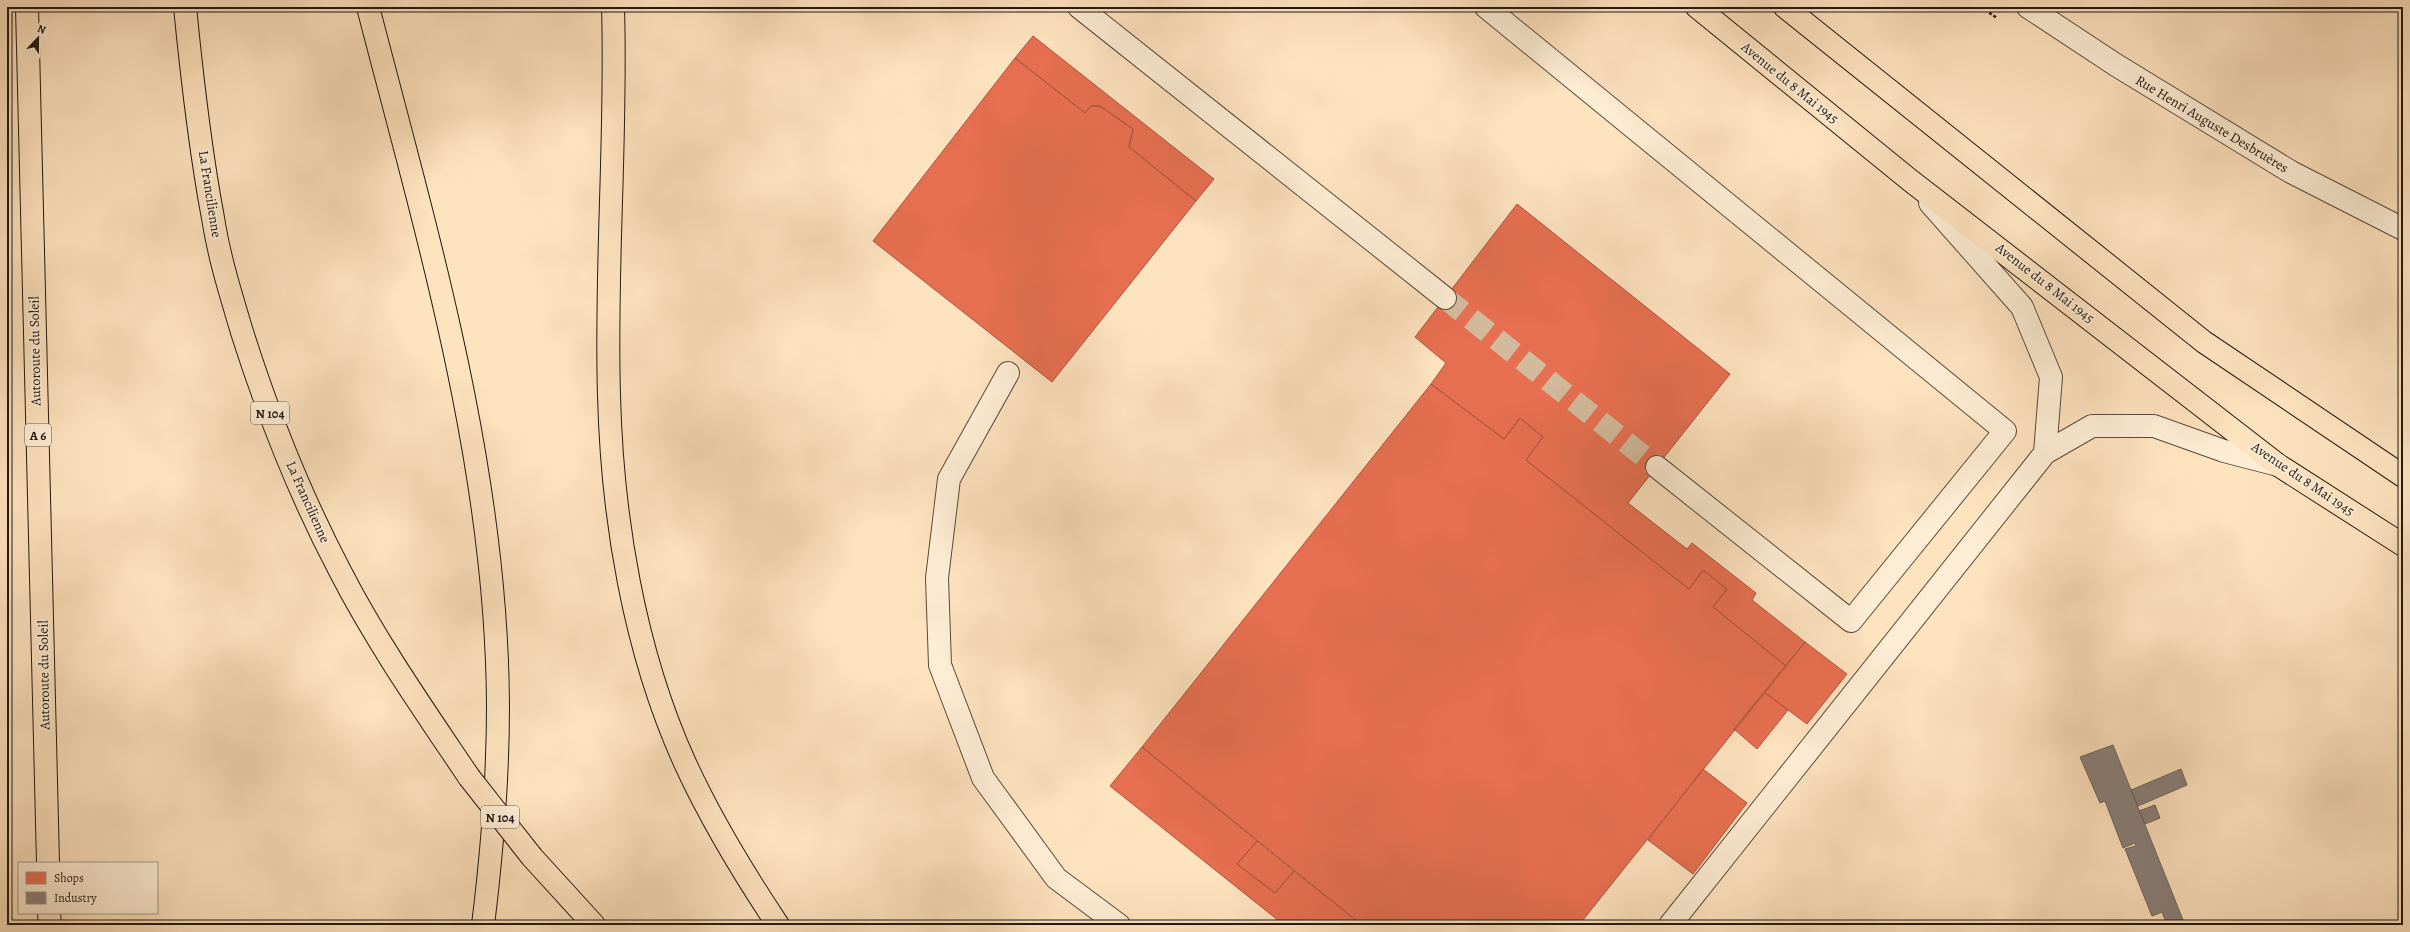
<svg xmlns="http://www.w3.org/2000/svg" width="2410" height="932" font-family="Alegreya,serif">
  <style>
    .shops { fill: #e76f51; stroke: #ac553e }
    .industry { fill: #8a817c; stroke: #6a625c }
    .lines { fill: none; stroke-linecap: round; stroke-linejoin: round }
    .minor-tunnel { stroke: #d2ba9c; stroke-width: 22; stroke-dasharray: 22 11; stroke-linecap: butt }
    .minor-casing { stroke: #584b3c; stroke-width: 24 }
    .major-casing { stroke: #211810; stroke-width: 24 }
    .highway-casing { stroke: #211810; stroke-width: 24 }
    .path { stroke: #211810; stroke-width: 2.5; stroke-dasharray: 3 2; stroke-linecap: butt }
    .minor { stroke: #feedd5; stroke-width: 22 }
    .major { stroke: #fee3bf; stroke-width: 22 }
    .highway { stroke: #fee3bf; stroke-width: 22 }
    .highway-bridge-casing { stroke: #211810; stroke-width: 24; stroke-linecap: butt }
    .highway-bridge { stroke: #fee3bf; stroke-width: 22 }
    .labels { text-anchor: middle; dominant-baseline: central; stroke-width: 4; stroke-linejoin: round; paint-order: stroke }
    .shield { fill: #feedd5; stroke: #63584b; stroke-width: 1 }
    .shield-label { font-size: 13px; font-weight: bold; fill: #211810 }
    .street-label { font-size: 14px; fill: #211810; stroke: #feedd5 }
  </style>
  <rect width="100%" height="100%" fill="#fee3bf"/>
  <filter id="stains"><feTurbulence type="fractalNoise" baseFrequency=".005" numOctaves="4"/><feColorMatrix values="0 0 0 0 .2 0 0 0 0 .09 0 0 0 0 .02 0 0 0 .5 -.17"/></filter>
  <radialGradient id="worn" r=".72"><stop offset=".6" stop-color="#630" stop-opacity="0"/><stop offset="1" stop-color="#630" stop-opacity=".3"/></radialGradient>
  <path class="shops" d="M1033,36L1214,179L1196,201L1129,147L1133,129L1100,106H1091L1085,113L1015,58Z
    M1015,58L1085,113L1091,106H1100L1133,129L1129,147L1196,201L1052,382L873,241Z
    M1517,204L1730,374L1628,503L1687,549L1692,543L1756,593L1752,600L1805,642L1786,666L1713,607L1727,589L1703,570L1689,589L1526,460L1543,437L1520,418L1504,439L1431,384L1446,363L1415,337Z
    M1431,384L1504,439L1520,418L1543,437L1526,460L1689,589L1703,570L1727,589L1713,607L1786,666L1579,925H1362L1142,747Z
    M1805,642L1847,674L1807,724L1764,692Z
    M1764,692L1788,710L1757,749L1734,729Z
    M1142,747L1257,841L1237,864L1275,893L1294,871L1362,925H1284L1110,786Z
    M1703,769L1747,803L1693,874L1648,840Z
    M1257,841L1294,871L1275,893L1237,864Z"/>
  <path class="industry" d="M2113,745L2185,925H2167L2162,912L2152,916L2125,849L2136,846L2135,843L2123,848L2105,801L2100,803L2080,757Z
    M2181,769L2187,785L2138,806L2131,790Z
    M2155,805L2160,818L2145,824L2139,811Z"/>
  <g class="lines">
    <path class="minor-tunnel" d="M1445,298L1657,467"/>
    <defs>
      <path id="minor" d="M1079,7L1445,298
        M1486,7L2005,431L1851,621L1657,467
        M2028,7L2116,65L2291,172L2403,229
        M1930,203L2022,307L2051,377L2045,453
        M1008,373L949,479L937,578L940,665L983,778L1056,878L1119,925
        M1670,925L2045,453L2092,426H2154L2224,451L2278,465"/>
      <path id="major" d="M1697,7L1911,181L2278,465L2403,545
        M1785,7L2204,342L2403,476"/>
      <path id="highway" d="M27,7L48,863
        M185,7C192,78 200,149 213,218C219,257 231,295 242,332C268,414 300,495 340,571C377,643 424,710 469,777
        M368,7C427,235 497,468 498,706C498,779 492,852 483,925
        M613,7C617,137 605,266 609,395C612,517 634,651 685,763C711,820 744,874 778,925
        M532,857L594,925
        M49,913L50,925"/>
    </defs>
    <use href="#minor" class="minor-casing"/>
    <use href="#major" class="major-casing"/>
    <use href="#highway" class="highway-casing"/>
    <path class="path" d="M1981,7L1997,18"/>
    <use href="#minor" class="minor"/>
    <use href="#major" class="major"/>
    <use href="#highway" class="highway"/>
    <defs>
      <path id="highway-bridge" d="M469,777L532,857"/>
    </defs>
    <use href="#highway-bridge" class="highway-bridge-casing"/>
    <use href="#highway-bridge" class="highway-bridge"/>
  </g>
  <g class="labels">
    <g class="shield">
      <rect x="251" y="402" width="38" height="22" rx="3"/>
      <rect x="25" y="424" width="26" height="22" rx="3"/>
      <rect x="481" y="806" width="38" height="22" rx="3"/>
    </g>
    <g class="shield-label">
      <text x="270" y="413">N 104</text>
      <text x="38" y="435">A 6</text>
      <text x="500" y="817">N 104</text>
    </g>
    <g class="street-label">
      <text transform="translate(1790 83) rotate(39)">Avenue du 8 Mai 1945</text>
      <text transform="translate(2212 124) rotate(31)">Rue Henri Auguste Desbruères</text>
      <text transform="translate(210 194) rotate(81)">La Francilienne</text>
      <text transform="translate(2045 283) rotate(38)">Avenue du 8 Mai 1945</text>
      <text transform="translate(35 351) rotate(-91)">Autoroute du Soleil</text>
      <text transform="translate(2303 479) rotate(34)">Avenue du 8 Mai 1945</text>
      <text transform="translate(308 502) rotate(66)">La Francilienne</text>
      <text transform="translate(44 675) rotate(-91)">Autoroute du Soleil</text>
    </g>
  </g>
  <rect width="2410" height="932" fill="none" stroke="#fee3bf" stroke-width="24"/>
  <rect x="8" y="8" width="2394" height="916" fill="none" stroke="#211810" stroke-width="2"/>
  <rect x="12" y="12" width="2386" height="908" fill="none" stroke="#211810"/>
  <rect x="18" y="862" width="140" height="52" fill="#feedd5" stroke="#a69886"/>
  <rect x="26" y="872" width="20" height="12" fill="#e76f51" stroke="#a69886"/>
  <text x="54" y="882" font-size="12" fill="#211810">Shops</text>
  <rect x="26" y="892" width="20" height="12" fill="#8a817c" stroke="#a69886"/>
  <text x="54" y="902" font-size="12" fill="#211810">Industry</text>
  <g transform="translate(38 38) rotate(22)" stroke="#feedd5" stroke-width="3" paint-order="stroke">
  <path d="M0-3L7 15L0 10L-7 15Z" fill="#211810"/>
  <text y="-6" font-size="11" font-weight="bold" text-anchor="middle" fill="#211810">N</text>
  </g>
  <rect width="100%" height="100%" filter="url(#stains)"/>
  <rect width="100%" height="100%" fill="url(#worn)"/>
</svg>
